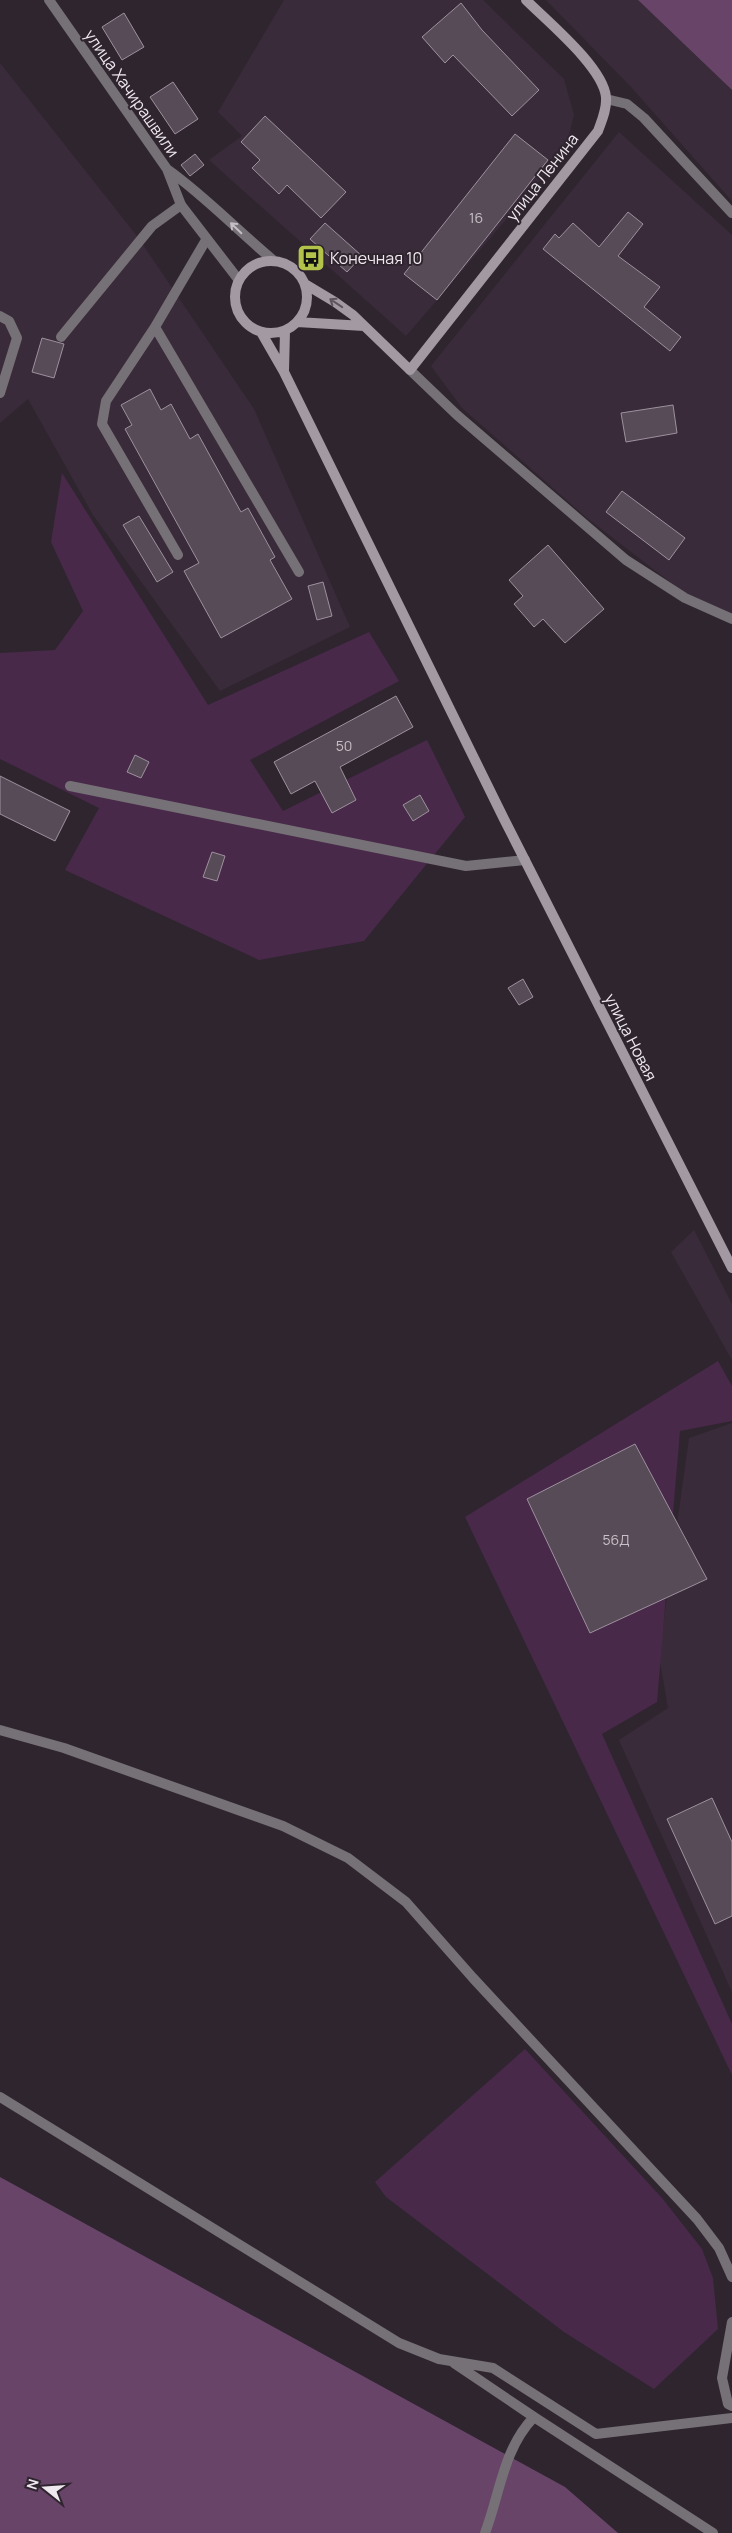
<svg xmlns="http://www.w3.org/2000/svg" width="732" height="2533" font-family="Manrope,sans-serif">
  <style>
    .built { fill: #3a2b3a }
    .green { fill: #482949 }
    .forest { fill: #674468 }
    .building { fill: #564b56; stroke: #9e919e }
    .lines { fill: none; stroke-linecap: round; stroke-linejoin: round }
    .lane { stroke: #767176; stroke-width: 10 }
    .street { stroke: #767176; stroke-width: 10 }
    .secondary { stroke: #a299a2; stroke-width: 10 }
    .oneway { stroke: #c5bec5 }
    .oneway2 { stroke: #5d535d }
    .labels { text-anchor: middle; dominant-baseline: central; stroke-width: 4; stroke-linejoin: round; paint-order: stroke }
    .number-label { font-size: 14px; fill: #c9c1c9 }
    .street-label { font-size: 16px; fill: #efe8ef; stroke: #2f252f }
    .poi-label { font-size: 16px; fill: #efe8ef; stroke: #2f252f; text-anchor: start }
  </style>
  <rect width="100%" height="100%" fill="#2f252f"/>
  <path class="built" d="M284,0H483L564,79L574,115L565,151L406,336L209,160L242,136L218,112Z
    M546,0H638L732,90V201L631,87Z
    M0,63L137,236L254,409L350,627L220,691L93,515L28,399L0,423Z
    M619,132L732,235V620L705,609L587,518L462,408L431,366Z
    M694,1230L732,1304V1360L671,1252Z
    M732,1423V1992L619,1740L668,1708L659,1656L689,1438Z"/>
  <path class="green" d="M62,473L208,705L369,632L399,681L250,760L283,811L427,740L465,817L364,941L259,960L65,870L99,808L0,759V653L55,650L83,611L51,542Z
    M718,1361L732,1386V1421L680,1431L657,1702L602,1734L732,2024V2075L465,1517Z
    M525,2049L662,2198L702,2249L713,2278L718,2329L654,2389L564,2332L386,2197L375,2182Z"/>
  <path class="forest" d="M638,0H732V90Z
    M0,2177L565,2487L618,2533H0Z"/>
  <path class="building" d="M461,3L482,30L539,90L512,116L453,55L445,63L422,37Z
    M124,13L144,47L122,60L102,27Z
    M173,82L198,119L175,134L150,97Z
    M265,116L346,192L321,218L287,185L279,194L252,168L260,160L241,142Z
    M515,134L548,160L437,300L404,274Z
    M195,154L204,165L190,176L181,165Z
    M628,212L643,224L618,256L660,287L644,307L681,337L670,351L543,249L555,234L559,238L573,223L599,247Z
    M325,223L362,256L347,272L310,239Z
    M42,338L64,344L54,378L32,372Z
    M150,389L161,410L171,404L190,439L198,434L241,512L248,508L275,557L270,560L292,599L221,638L184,571L199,563L125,429L132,425L121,405Z
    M673,405L677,433L626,442L621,413Z
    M622,491L685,538L669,560L606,512Z
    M139,516L173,572L157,582L123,525Z
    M548,545L604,609L565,643L543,619L534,627L514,604L523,596L509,580Z
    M323,582L332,616L317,620L308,586Z
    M396,696L413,727L340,767L356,800L332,813L315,781L291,794L274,762Z
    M135,755L149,762L141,778L127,772Z
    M0,776L70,811L55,841L0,814Z
    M420,795L429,811L413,821L403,805Z
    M212,852L225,856L217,881L203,877Z
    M523,979L533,997L519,1005L508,988Z
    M635,1444L707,1579L590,1633L527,1499Z
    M712,1798L732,1842V1916L715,1924L667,1819Z"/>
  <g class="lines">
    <path class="lane" d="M606,99L627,104L644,118L732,213
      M206,240L155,327L299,572
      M0,316L9,321L17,338L0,393
      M155,327L106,401L102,424L178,555
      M61,337L152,226L181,205
      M70,786L466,866L525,860"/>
    <path class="street" d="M49,0L167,169L181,205L238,279
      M167,169C205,196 237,230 273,260
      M410,370L457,415L626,560L685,598L732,619
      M0,1730L64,1748L283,1826L348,1858L406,1902L473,1978L697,2219L719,2248L732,2277
      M0,2097L399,2343L439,2359L493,2368L596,2434L732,2418
      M732,2322L722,2378L728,2404L732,2406
      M454,2363L534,2417C503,2449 500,2494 485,2533
      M534,2417L713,2533"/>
    <path class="secondary" d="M235 297a36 36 0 1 1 72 0a36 36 0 1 1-72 0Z
      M305,284L335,302L353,315L410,370L598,131C602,120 607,109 606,97C603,67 548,22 526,0
      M297,322L364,326
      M261,332L284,372L504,819L732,1268
      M284,371L285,331"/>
  </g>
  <defs><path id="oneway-shaft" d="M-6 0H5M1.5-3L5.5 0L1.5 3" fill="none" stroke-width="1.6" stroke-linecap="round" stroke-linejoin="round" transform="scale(1.25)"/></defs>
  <use class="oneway" href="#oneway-shaft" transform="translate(236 228) rotate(-136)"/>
  <use class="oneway2" href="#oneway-shaft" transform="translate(336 303) rotate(-146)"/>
  <defs>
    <symbol id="bus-square" viewBox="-11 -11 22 22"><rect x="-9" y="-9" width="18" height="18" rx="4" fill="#b3c24b" stroke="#2f252f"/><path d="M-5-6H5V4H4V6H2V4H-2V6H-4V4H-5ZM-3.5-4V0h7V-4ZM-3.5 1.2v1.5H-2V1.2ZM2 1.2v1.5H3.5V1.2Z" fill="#111"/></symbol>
  </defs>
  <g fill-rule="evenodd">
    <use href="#bus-square" x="295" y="242" width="32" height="32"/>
  </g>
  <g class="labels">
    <g class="number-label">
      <text x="476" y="217">16</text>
      <text x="344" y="745">50</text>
      <text x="616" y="1539">56Д</text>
    </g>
    <g class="street-label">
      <text transform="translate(132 93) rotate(55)">улица Хачирашвили</text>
      <text transform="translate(542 177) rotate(-52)">улица Ленина</text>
      <text transform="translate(631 1037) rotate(63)">улица Новая</text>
    </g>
    <g class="poi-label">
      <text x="330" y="258">Конечная 10</text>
    </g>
  </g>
  <g transform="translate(45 2488) rotate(287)" stroke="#2f252f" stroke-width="4" paint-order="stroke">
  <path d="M0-4L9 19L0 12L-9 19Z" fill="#efe8ef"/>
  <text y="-8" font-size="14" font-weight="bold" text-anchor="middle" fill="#efe8ef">N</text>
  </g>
</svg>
